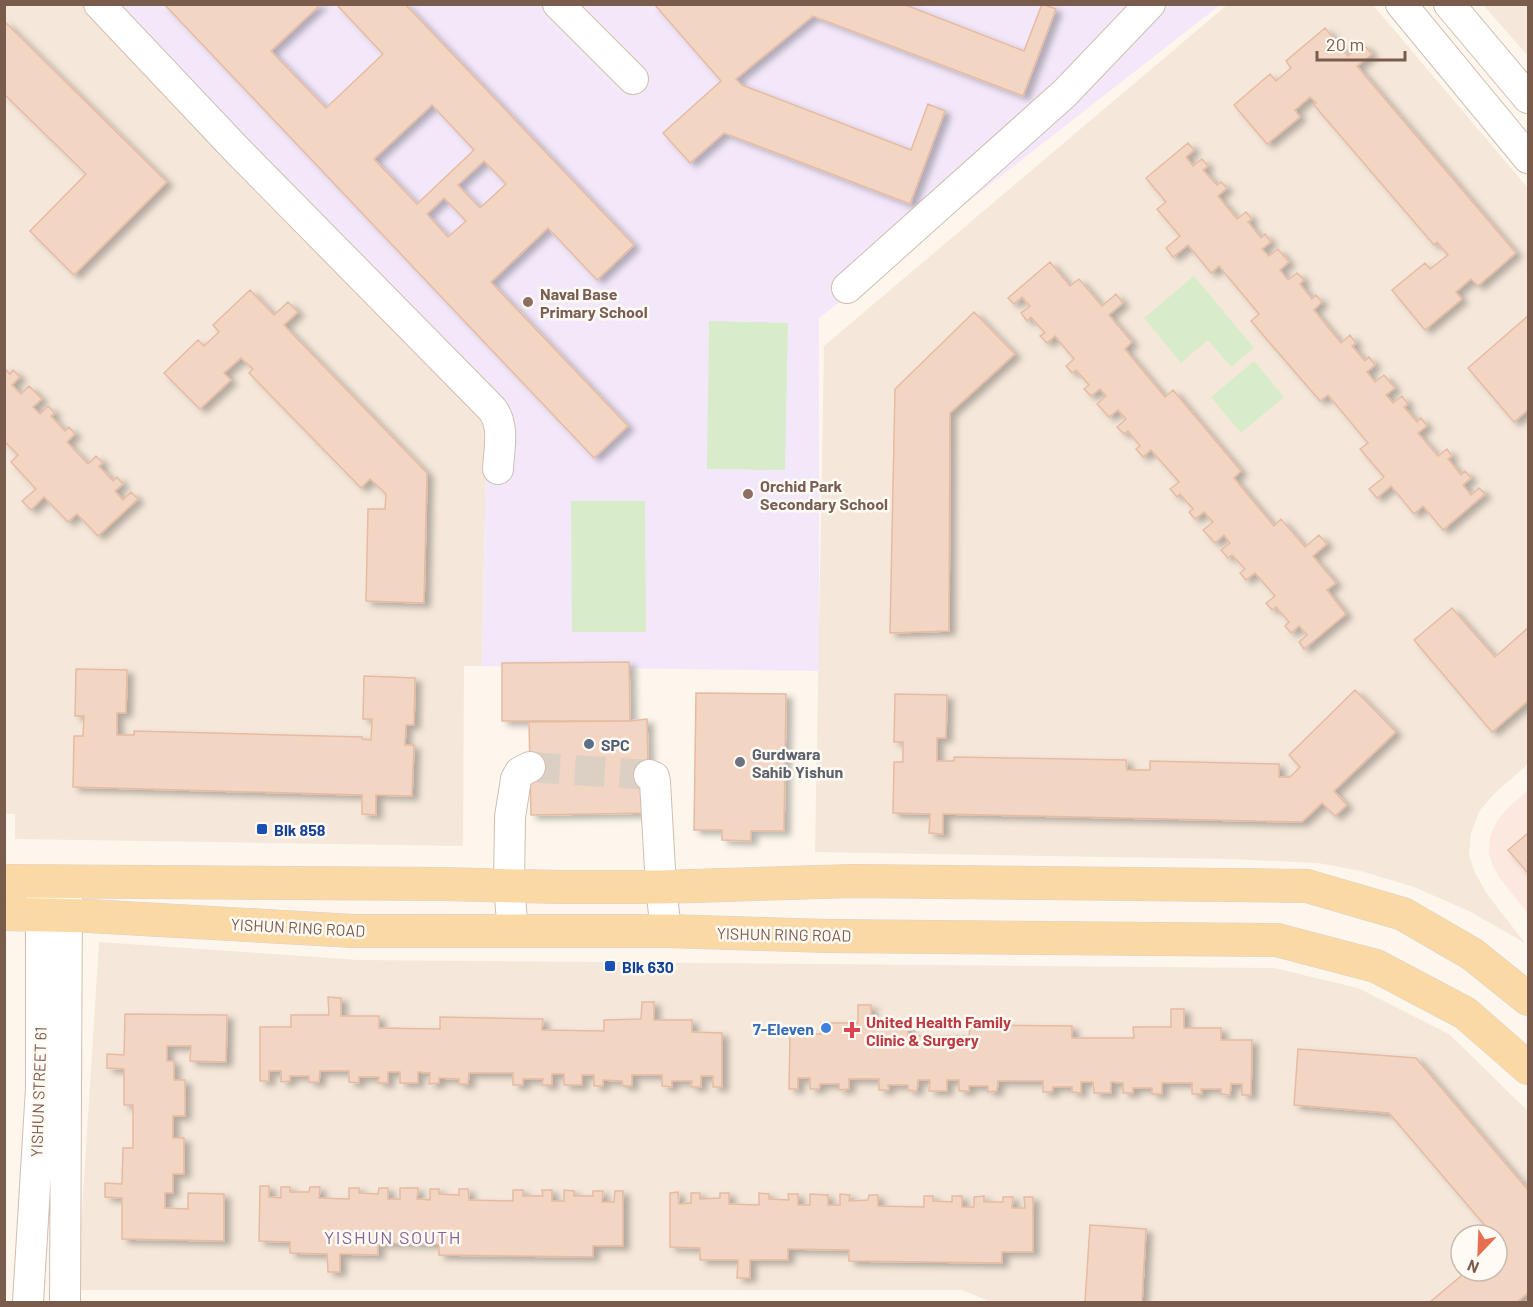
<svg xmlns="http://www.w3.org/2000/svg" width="1533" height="1307" font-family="Barlow,sans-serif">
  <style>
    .residential { fill: #f5e8da; fill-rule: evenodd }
    .commercial { fill: #fde8e0 }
    .education { fill: #f3e8fa }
    .green { fill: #d8ecc9 }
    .building { fill: #f3d5c3; stroke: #e6bba3; stroke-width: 1.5; fill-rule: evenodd; filter: url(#shadow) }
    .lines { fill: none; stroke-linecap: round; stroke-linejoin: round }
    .minor-tunnel { stroke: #dcd0c4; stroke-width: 30; stroke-dasharray: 30 15; stroke-linecap: butt }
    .minor-casing { stroke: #d1beb0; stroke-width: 32 }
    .major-casing { stroke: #dad1cd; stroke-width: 34 }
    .minor { stroke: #fff; stroke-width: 30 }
    .major { stroke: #fbd9a5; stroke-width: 33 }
    .education-dot { fill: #8d6e63; stroke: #fffaf3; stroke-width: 2 }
    .service-dot { fill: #5c6f8a; stroke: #fffaf3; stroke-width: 2 }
    .worship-dot { fill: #6b7280; stroke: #fffaf3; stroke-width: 2 }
    .transit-dot { fill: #1a4fb4; stroke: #fffaf3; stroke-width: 2 }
    .shop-dot { fill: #3f7fe0; stroke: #fffaf3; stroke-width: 2 }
    .health-dot { fill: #e0444e; stroke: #fffaf3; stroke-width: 2 }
    .labels { text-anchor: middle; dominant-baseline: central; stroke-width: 5; stroke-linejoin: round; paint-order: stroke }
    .education-label { font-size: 16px; font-weight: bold; fill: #785e54; stroke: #fffaf3; text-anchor: start }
    .service-label { font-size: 16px; font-weight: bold; fill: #4e5e75; stroke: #fffaf3; text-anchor: start }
    .worship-label { font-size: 16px; font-weight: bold; fill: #5b616d; stroke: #fffaf3; text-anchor: start }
    .transit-label { font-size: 16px; font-weight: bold; fill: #164399; stroke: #fffaf3; text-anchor: start }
    .street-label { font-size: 16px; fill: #7a5c4d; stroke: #fffaf3 }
    .health-label { font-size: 16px; font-weight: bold; fill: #be3a42; stroke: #fffaf3; text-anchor: start }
    .shop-label { font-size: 16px; font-weight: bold; fill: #366cbe; stroke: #fffaf3; text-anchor: end }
    .neighbourhood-label { font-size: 18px; letter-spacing: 1.5px; fill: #846695; stroke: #fffaf3 }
  </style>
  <defs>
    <filter id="shadow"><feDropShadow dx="6" dy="4" stdDeviation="3" flood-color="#0004"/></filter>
  </defs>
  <rect width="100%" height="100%" fill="#fdf6ec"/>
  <path class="residential" d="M5,5H91L487,413L482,666H464L463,846L15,839V814H5Z
    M1227,5H1373L1528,188V764L1495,793L1480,810L1471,833L1469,855L1475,873L1487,894L1525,943L1471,912L1414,887L1361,871L1318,863L1231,859L815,852L824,346Z
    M1483,5H1528V56Z
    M99,942L359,960L1274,968L1358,988L1449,1034L1528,1111V1302H991L962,1290H77ZM1461,1235H1497V1271H1461Z"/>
  <path class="commercial" d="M1528,790V914L1499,877L1493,866L1489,853L1490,836L1497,821L1507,809Z"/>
  <path class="education" d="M91,5H1220L819,318V671L482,666L487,413Z"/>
  <path class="green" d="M1194,276L1254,348L1231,367L1208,340L1181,363L1144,318Z
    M709,321L788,323L785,470L707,469Z
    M1254,361L1284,397L1241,433L1211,397Z
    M571,501H645L646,632H572Z"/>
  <path class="building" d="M164,4H321L271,51L326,108L383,54L336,4H405L634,245L597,280L548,228L491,282L628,426L594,458ZM432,105L474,150L417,204L374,159ZM484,161L506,184L480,208L458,185ZM444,198L466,221L448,237L427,214Z
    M654,4H903L1024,51L1042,4L1056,9L1023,96L813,16L736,79L742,85L911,150L928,104L945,111L910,204L724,133L690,163L663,133L721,81Z
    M4,21L167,182L74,275L30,231L86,174L4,94Z
    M1325,28L1348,56L1363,44L1372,54L1357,66L1516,253L1478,286L1471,279L1456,292L1462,299L1425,330L1392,290L1425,263L1430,269L1448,255L1437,242L1434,245L1314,105L1316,103L1310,97L1295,110L1300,117L1267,144L1234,105L1270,74L1276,81L1291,68L1286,61Z
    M1188,143L1194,150L1186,157L1193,166L1202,159L1208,166L1203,170L1217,185L1221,182L1227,188L1218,196L1237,219L1246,212L1252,219L1248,222L1261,238L1265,234L1271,242L1262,249L1269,256L1278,249L1289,262L1280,270L1288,280L1297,273L1304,280L1300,284L1312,299L1316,295L1322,302L1314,310L1341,343L1350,335L1356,343L1352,346L1365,361L1369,357L1375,365L1367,372L1375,382L1384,375L1395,388L1386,395L1393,403L1402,396L1408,404L1404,407L1417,422L1421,418L1427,426L1418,433L1438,456L1447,449L1452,456L1448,459L1461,475L1465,471L1471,478L1463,485L1471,495L1479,488L1485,494L1443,530L1423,506L1414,514L1391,486L1377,498L1369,489L1384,477L1360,449L1368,443L1328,395L1320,401L1251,321L1259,314L1219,266L1211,273L1188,245L1173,257L1166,248L1180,236L1157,209L1166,202L1146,178Z
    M1050,262L1070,286L1079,279L1102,306L1116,294L1123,303L1109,315L1132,342L1125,349L1165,397L1173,390L1241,471L1234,478L1274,526L1281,519L1305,547L1319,535L1327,544L1313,556L1336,583L1327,590L1346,614L1304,649L1299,642L1307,635L1299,626L1291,633L1285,626L1289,622L1276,607L1272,610L1266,603L1275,596L1255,573L1246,580L1240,573L1245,569L1232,555L1228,558L1221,550L1230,543L1224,535L1215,543L1203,530L1213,522L1204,512L1195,519L1189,512L1193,509L1180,494L1177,497L1170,489L1179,482L1151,450L1143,457L1136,449L1140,446L1128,431L1124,434L1117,427L1126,419L1118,410L1109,417L1097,404L1106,396L1100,389L1091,396L1084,389L1089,385L1076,370L1072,373L1066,366L1074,359L1055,336L1047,343L1040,336L1045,333L1031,317L1027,321L1021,313L1030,306L1022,297L1014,304L1008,298Z
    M250,290L274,315L288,302L298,312L284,325L427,473L424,603L366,601L368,509H385L386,494L370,479L361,488L249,373L253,369L241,358L224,373L231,380L200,409L164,373L198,340L204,346L219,332L213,325Z
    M974,312L1015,354L950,413L949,631L890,633L895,389Z
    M1528,316V410L1514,422L1468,368Z
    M4,368L10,374L13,370L20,377L12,385L21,394L29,386L42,399L33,407L40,414L48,406L55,413L51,416L65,431L69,427L75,434L67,442L88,464L96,456L103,463L99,466L113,481L117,477L123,484L115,491L123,500L131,492L138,499L98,536L77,514L68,522L44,497L31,510L22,501L36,489L11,462L18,455L4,441Z
    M1452,608L1495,657L1528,628V701L1492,732L1414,640Z
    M629,662L630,721H502V663Z
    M76,669L127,670L126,713H117V735H134V731L362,737V739L371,740L372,719H363L364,676L415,678L414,725H406L405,745H414L412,796L376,795V815L362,814V795L73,787L74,736H83L84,716H75Z
    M1355,690L1396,732L1334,791L1347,805L1335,816L1322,803L1302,822L943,814V834L929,833L930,814L893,813L894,762H903V742H894L895,694L947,695L946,738H937V761H954V757L1126,760L1127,770H1150V761L1279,764V777H1290L1300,767L1289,755Z
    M696,693L786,694L784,831H751V841L722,840V830H694Z
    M647,719L649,813L531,815L529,722L630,721Z
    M1528,833V873L1508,850Z
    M328,997L341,998V1016H379V1028L440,1029V1017L543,1019L542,1030L604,1031V1020L641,1019L642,1002H654V1020H692V1032L722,1033V1087H713V1076H701V1087H691L692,1081H672V1087L662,1086V1075H632V1086H623L622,1081L603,1080V1086H594V1075H582V1085H564V1074H552V1085H542L543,1079H523V1085H513V1073H469L468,1084H459V1079L439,1078V1083L429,1084L430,1073L418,1072V1083H400V1072H388V1083H378L379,1077H359V1083L349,1082V1071H320L319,1082H309V1076H290V1081L281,1082V1071H269V1081H260V1027H291V1015H329Z
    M858,1005H871V1023L908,1024V1036H969L970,1025L1072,1026V1038H1134L1133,1027H1171V1009H1184V1028H1221V1040H1252L1251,1095H1242V1084H1231L1230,1095L1221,1094V1089H1201L1202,1094H1192V1083H1162V1094H1152V1088H1133V1093H1123V1083L1111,1082V1093H1094L1093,1082H1081V1093L1072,1092V1087H1053L1052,1092H1043V1081H998L997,1091L988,1092V1086H969V1091H959V1080H947V1091H929L930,1080H918L917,1091L908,1090V1085H888L889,1090H879V1079H849V1089L839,1090V1084H820L819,1089H810V1078H798V1089H789L790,1034H821V1023H858Z
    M125,1014L227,1015L226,1062L190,1061L191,1046H167V1061H174V1080H185V1116H173V1138H184V1174H173V1193H165V1208L188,1209V1193L224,1194V1241L122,1239V1198L105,1197V1183L122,1184L123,1148H133V1105H124V1069L107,1068V1054L124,1055Z
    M1298,1049L1416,1058L1528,1190V1293L1517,1302H1430L1467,1271H1497V1246L1500,1243L1497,1239V1235H1493L1389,1113L1294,1105Z
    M260,1186H269V1197L281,1198V1187H290V1192H309L310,1187H320L319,1198L349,1199V1188H359V1193L378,1194L379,1188H388V1199H400V1188H418L417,1199L430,1200V1189H439V1194L459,1195V1189H468L469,1200L513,1201V1190H523V1196H543L542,1190H552V1201H564V1190L574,1191V1196H593V1191H603L602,1202H614L615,1191H623V1246H593V1257L439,1255V1244L378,1243V1255L340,1254V1272H328L327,1254L290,1253V1242L259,1241Z
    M678,1192L679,1204L691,1203V1193H700V1199L720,1198V1193H729V1204L759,1205V1193L769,1194V1199L789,1200L788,1194H798V1205H810V1194L828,1195V1205H840V1194L850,1195L849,1201L868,1200L869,1195H878V1206L924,1207V1196H933V1201L952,1202V1196H962V1207H974V1197L984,1196V1202H1003V1197H1013L1012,1208H1025L1024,1197H1033V1252H1002V1263L849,1261V1250L788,1249V1260H750V1278H737L738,1260H700V1248L670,1247V1193Z
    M1090,1225L1146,1229L1142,1302H1085Z"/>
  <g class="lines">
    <path class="minor-tunnel" d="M530,767L649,775"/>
    <defs>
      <path id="minor" d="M99,4L236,149L492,409C505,425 499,449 498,469
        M558,4L633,79
        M1401,4L1528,158
        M1449,4L1528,98
        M847,288L1065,93L1150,4
        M649,775L654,777L655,782L661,887L666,931
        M513,932L509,886L510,817L516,779L520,772L530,767
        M28,1302L41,1088V891
        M65,1302L67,891"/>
      <path id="major" d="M4,881L442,884L561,887H661L854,881L1307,886L1403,914L1472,954L1528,999
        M4,914L89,916L353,931H666L828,936L1277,940L1376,966L1465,1013L1528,1068"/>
    </defs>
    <use href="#minor" class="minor-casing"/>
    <use href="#major" class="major-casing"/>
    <use href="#minor" class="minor"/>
    <use href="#major" class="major"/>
  </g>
  <g class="education-dot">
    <circle cx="528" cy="302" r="6"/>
    <circle cx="748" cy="494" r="6"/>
  </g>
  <circle class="service-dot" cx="589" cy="744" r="6"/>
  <circle class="worship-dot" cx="740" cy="762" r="6"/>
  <g class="transit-dot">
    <rect x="256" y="823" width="12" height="12" rx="3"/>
    <rect x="604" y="960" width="12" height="12" rx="3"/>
  </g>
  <circle class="shop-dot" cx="826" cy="1028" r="6"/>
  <path class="health-dot" d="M849 1021h6v6h6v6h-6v6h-6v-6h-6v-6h6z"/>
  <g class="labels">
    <g class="education-label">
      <text x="540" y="293">Naval Base<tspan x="540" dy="18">Primary School</tspan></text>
      <text x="760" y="485">Orchid Park<tspan x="760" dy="18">Secondary School</tspan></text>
    </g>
    <g class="service-label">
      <text x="601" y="744">SPC</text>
    </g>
    <g class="worship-label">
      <text x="752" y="753">Gurdwara<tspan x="752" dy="18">Sahib Yishun</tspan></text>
    </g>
    <g class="transit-label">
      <text x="274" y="829">Blk 858</text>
      <text x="622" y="966">Blk 630</text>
    </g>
    <g class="street-label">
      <text transform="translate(298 927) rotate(3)">YISHUN RING ROAD</text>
      <text transform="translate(784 934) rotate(1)">YISHUN RING ROAD</text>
      <text transform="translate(38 1092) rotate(-88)">YISHUN STREET 61</text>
    </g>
    <g class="health-label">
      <text x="866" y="1021">United Health Family<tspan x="866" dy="18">Clinic &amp; Surgery</tspan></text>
    </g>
    <g class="shop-label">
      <text x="814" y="1028">7-Eleven</text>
    </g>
    <g class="neighbourhood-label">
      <text x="393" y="1237">YISHUN SOUTH</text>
    </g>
  </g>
  <rect width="1533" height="1307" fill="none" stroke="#7a5c4d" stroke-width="12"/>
  <g transform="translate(1479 1253) rotate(203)"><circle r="28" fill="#fffaf3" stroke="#cabbb1" stroke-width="1.5"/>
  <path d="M0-4.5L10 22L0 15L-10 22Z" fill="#e76f51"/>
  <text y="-9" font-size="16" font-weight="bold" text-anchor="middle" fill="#7a5c4d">N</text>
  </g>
  <path d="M1317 51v9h88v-9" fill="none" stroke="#7a5c4d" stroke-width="3"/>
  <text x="1326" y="51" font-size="18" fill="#7a5c4d" stroke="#fffaf3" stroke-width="4.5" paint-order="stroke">20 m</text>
</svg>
